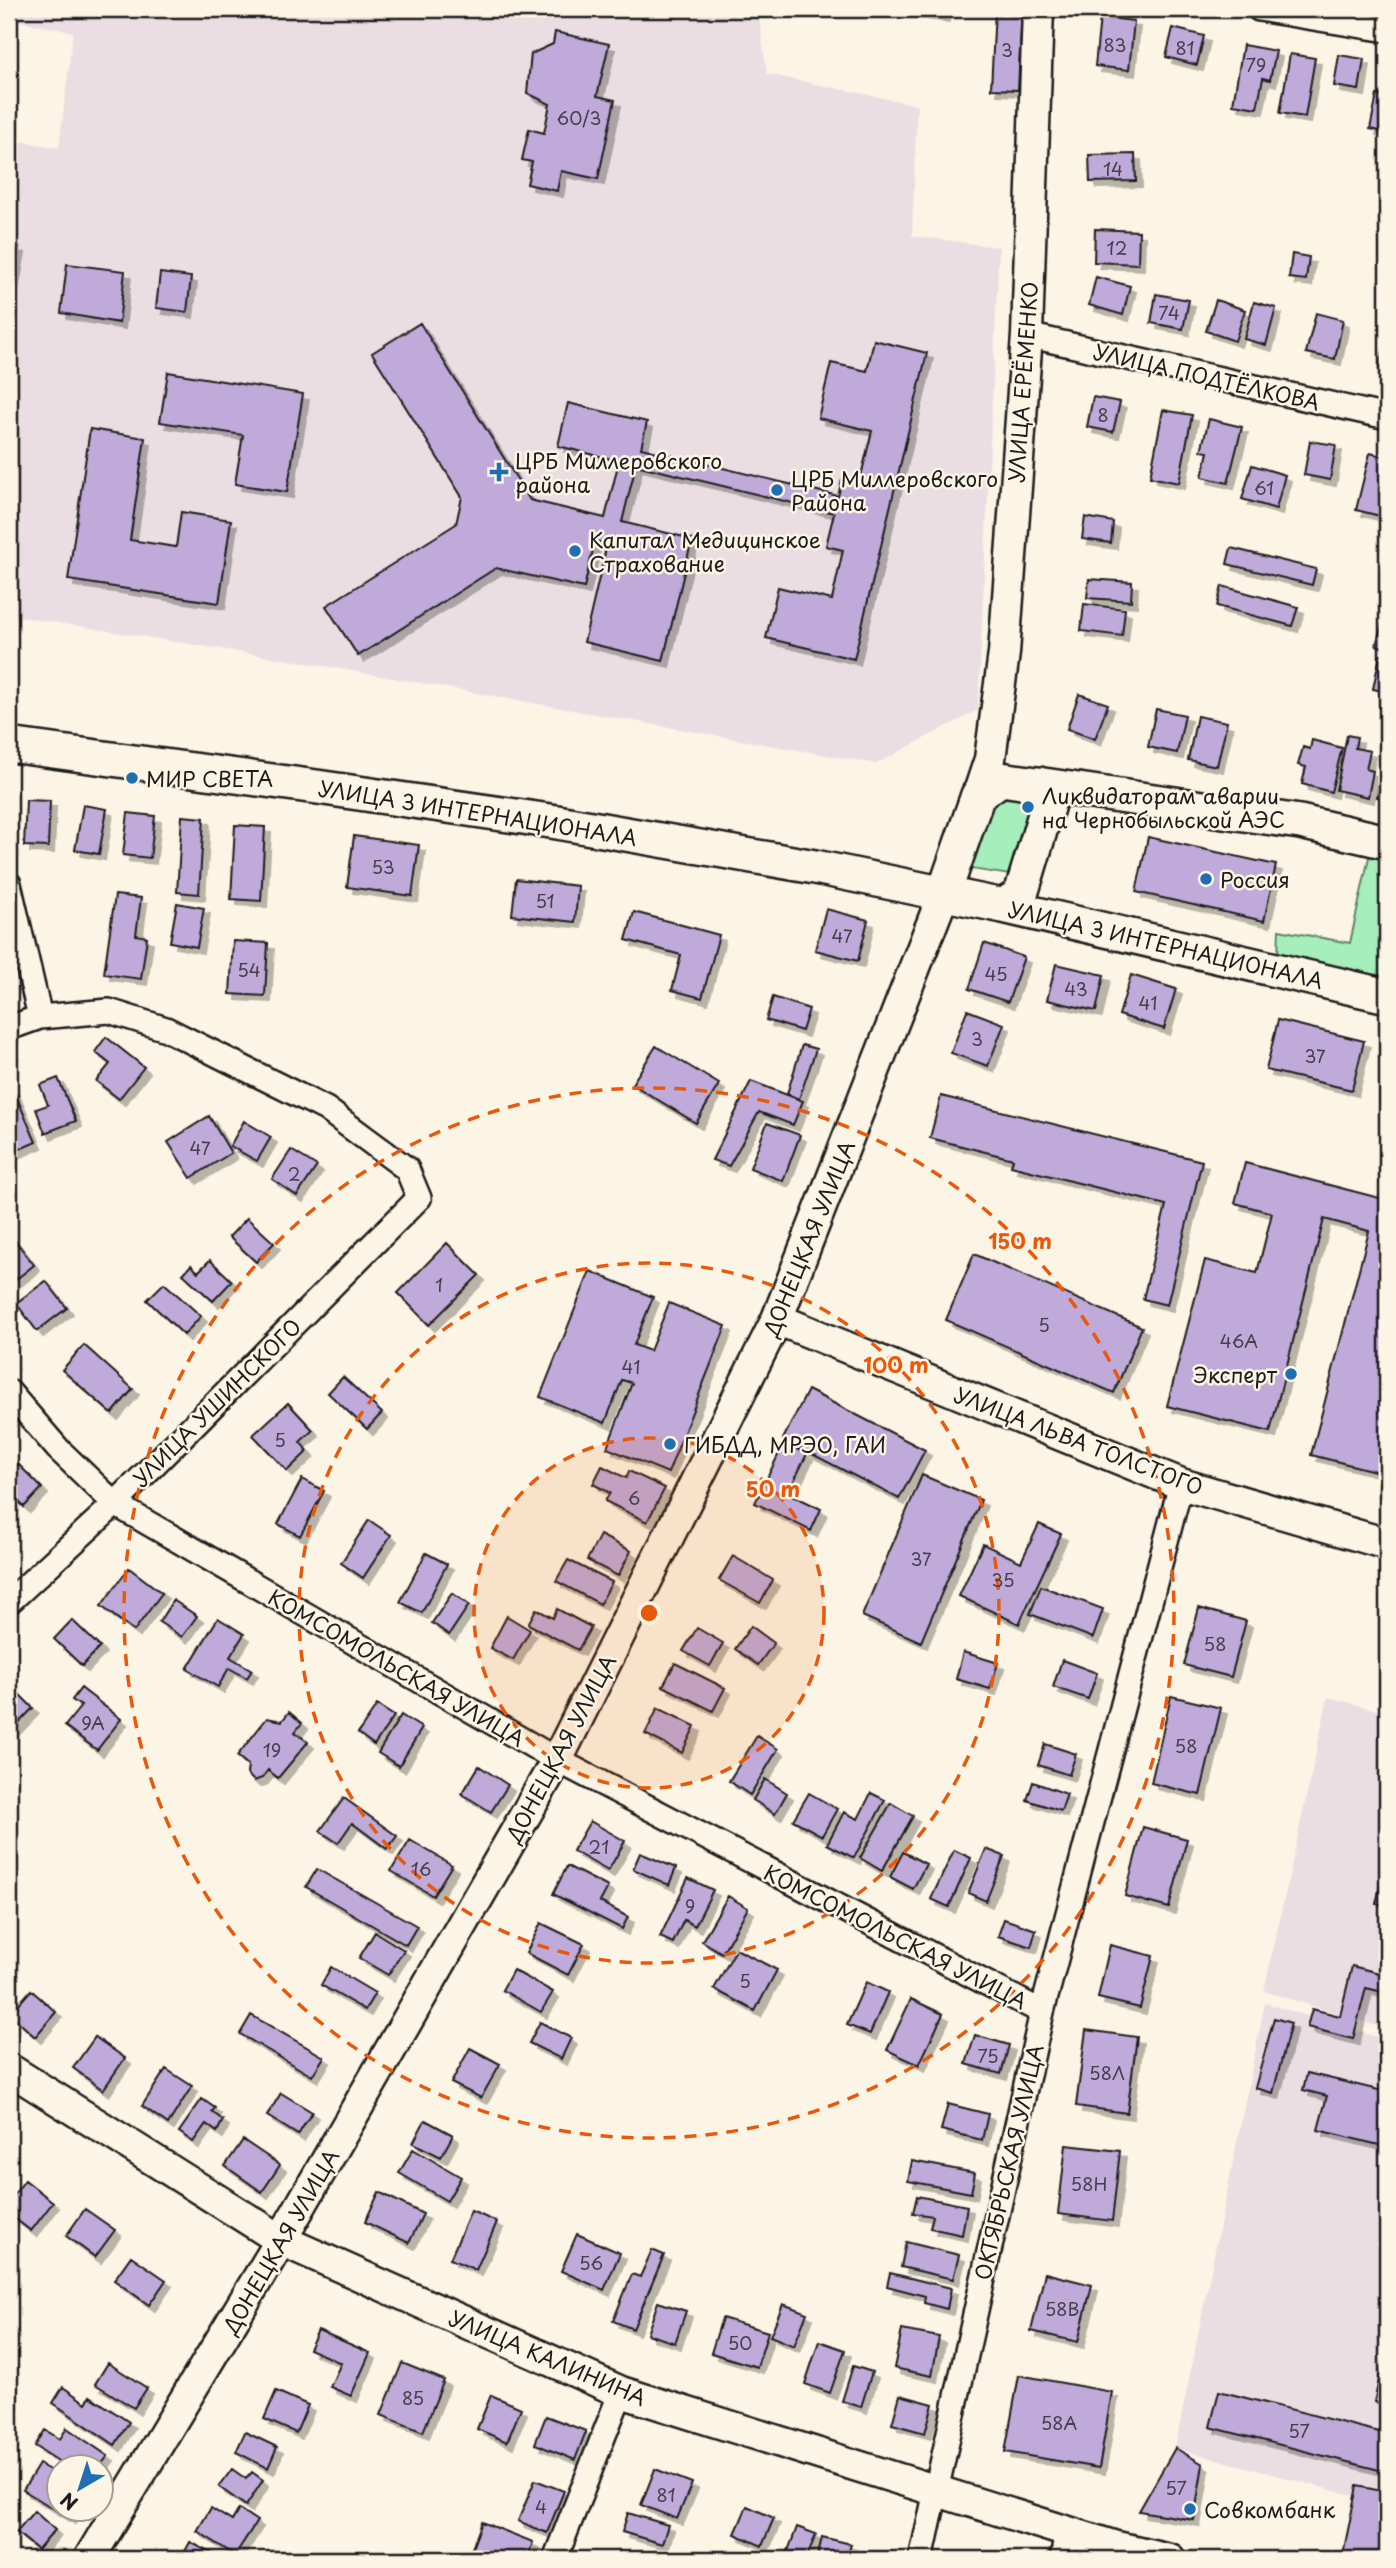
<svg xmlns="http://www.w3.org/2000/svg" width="1396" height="2568" font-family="'Playpen Sans',sans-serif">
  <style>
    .built { fill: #eadee2 }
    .green { fill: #a6eebc; stroke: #61856c; stroke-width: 2 }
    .building { fill: #c0aada; stroke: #1c1c1c; stroke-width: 2; filter: url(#shadow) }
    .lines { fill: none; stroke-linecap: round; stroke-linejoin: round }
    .minor-casing { stroke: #1c1c1c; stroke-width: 28 }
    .tertiary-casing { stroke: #1c1c1c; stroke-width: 35 }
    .secondary-casing { stroke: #1c1c1c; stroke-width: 38 }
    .minor { stroke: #fcf5e5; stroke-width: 23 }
    .tertiary { stroke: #fcf5e5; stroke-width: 30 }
    .secondary { stroke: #fcf5e5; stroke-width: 33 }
    .ring { fill: none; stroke: #e8590c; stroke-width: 3.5; stroke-dasharray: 12 9 }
    .poi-dot { fill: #1f6fb2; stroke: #fcf5e5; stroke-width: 2.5 }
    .labels { text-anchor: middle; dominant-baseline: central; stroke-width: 5; stroke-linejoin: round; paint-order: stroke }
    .number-label { font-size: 18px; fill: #45404c }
    .street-label { font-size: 21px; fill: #1c1c1c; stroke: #fcf5e5 }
    .poi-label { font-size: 21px; fill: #1c1c1c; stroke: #fcf5e5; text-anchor: start }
    .centre { fill: #e8590c; stroke: #fcf5e5; stroke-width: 3.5 }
    .ring-label { font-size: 21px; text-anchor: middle; font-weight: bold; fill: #e8590c; stroke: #fcf5e5; stroke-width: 5; stroke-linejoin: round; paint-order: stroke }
  </style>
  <defs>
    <filter id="shadow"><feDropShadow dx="6" dy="6" stdDeviation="0" flood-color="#0004"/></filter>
  </defs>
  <rect width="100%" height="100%" fill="#fcf5e5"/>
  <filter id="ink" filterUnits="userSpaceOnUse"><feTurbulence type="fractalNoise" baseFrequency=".0143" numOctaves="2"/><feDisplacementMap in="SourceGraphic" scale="14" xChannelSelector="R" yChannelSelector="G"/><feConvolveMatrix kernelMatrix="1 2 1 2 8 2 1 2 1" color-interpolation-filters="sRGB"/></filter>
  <g filter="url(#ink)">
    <path class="built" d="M9,9H758L767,74L917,105L912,236L999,247L978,710L876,764L302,662L9,615V139L59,148L73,32L9,19Z
      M1328,1697L1387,1713V2029L1264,1991Z
      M1265,2003L1387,2040V2505L1175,2448Z"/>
    <path class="green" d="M997,789L1037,797L1010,875L971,869Z
      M1371,848L1387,851V977L1278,955L1279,930L1350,943Z"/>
    <path class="building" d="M888,9H944L943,16Z
      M995,9H1022L1018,90L991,89Z
      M1100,17L1134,21L1129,70L1095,66Z
      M1173,28L1204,36L1197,65L1166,57Z
      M555,32L609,44L597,96L615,100L598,179L561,171L557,191L527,184L532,162L522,160L529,129L544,133L550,104L527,93L531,54L553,44Z
      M1243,45L1276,51L1270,80L1263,78L1257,108L1233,104Z
      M1290,54L1315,58L1305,117L1280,113Z
      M1339,55L1364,59L1359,90L1334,86Z
      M1377,95L1387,97V133L1370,129Z
      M1135,154L1136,181L1090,182L1089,155Z
      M1095,229L1139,231L1138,264L1094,262Z
      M9,246L19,247L9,301Z
      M1292,254L1309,257L1306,280L1289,278Z
      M67,264L125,271L119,323L61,313Z
      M160,273L191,277L187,312L156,308Z
      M1096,277L1130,286L1123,315L1089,305Z
      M1156,294L1189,300L1183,329L1151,323Z
      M1216,300L1245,310L1235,341L1206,331Z
      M1254,302L1276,308L1266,345L1244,339Z
      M1316,313L1343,320L1335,359L1306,353Z
      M420,323L530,500L605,518L619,461L558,446L568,403L647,422L641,448L838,496L842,480L859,484L872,431L818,418L831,363L867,371L874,340L927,353L854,659L766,638L778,587L832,600L843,550L826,546L834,513L636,465L622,522L692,539L663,661L584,642L607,544L595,541L584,588L496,568L358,656L326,606L456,524L462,497L372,353Z
      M1386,338H1387V370L1379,368Z
      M168,372L303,394L287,492L235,484L243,435L160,422Z
      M1093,397L1120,402L1113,432L1087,427Z
      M1163,410L1192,415L1179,483L1150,477Z
      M1209,419L1242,427L1228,483L1202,477L1208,452L1201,451Z
      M90,429L145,438L130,540L176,547L181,512L231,520L219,603L68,580Z
      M1310,441L1336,445L1330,480L1304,475Z
      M1370,453L1387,457V488L1380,516L1356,510Z
      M1252,465L1285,475L1276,509L1242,499Z
      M1085,517L1113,522L1111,543L1082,539Z
      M1231,548L1316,569L1312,585L1227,564Z
      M1089,579L1132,582L1131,601L1087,598Z
      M1222,586L1298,607L1292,626L1217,606Z
      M1084,604L1125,609L1122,636L1081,631Z
      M1383,621L1387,622V649L1376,645Z
      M1380,655L1387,656V692L1373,689Z
      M1079,694L1108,704L1095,739L1067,729Z
      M1156,709L1185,715L1177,753L1148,747Z
      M1197,716L1227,722L1217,766L1188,760Z
      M1347,735L1357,737L1355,748L1370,751L1366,769L1373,771L1368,797L1336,790Z
      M1312,740L1342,748L1331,792L1302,784L1306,767L1298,765L1303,747L1310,749Z
      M1387,749V799L1377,797Z
      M26,800L50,801L48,847L24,846Z
      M83,805L107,809L99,854L75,850Z
      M128,813L155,816L150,858L123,855Z
      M182,816L204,818L199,894L177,892Z
      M235,825L265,827L261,901L231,899Z
      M354,836L419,845L412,896L347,887Z
      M1148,837L1276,865L1264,921L1136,892Z
      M516,879L578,886L575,922L512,915Z
      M115,895L141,898L136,935L147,937L141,979L104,974Z
      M177,903L204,908L197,947L170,942Z
      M826,909L868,920L858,961L815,950Z
      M634,912L719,935L702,998L672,990L681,955L626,940Z
      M233,941L268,943L265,996L230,994Z
      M984,943L1024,957L1008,1002L969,989Z
      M1056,964L1104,975L1096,1011L1047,1000Z
      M1131,975L1176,989L1164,1029L1119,1015Z
      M773,997L809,1009L802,1031L766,1020Z
      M967,1010L1004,1024L988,1066L951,1053Z
      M1278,1020L1364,1041L1352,1090L1266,1070Z
      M106,1037L144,1067L119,1099L96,1081L110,1064L95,1052Z
      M802,1045L816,1049L799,1099L787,1094Z
      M656,1046L719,1084L696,1123L632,1084Z
      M58,1078L76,1121L45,1133L36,1109L48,1105L40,1085Z
      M751,1081L803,1101L793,1125L759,1112L729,1166L712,1160Z
      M13,1089L36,1142L11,1153L9,1148V1090Z
      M941,1096L1202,1161L1167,1305L1143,1299L1166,1205L1011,1166L1013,1159L930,1138Z
      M209,1116L231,1153L191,1178L168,1142Z
      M244,1121L271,1137L257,1161L230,1146Z
      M767,1123L800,1135L783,1181L750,1168Z
      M291,1150L317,1166L297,1196L272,1179Z
      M1245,1163L1387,1200V1474L1311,1455L1369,1231L1324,1219L1270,1432L1167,1406L1205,1260L1257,1273L1272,1213L1235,1203Z
      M247,1218L274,1243L256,1262L229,1237Z
      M14,1239L34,1265L9,1285V1244Z
      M447,1243L479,1275L429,1325L398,1293Z
      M974,1254L1142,1327L1114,1393L946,1320Z
      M210,1260L232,1281L213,1301L183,1274L191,1265L198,1272Z
      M590,1271L653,1297L634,1345L650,1351L669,1303L726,1326L668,1473L607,1448L632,1383L622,1380L605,1423L540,1397Z
      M46,1281L67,1308L37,1331L16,1303Z
      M164,1283L201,1316L184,1335L147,1300Z
      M84,1345L133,1389L112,1414L62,1370Z
      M343,1377L382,1413L367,1429L328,1393Z
      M808,1390L925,1450L899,1499L783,1439Z
      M288,1403L313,1430L300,1442L308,1451L287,1471L253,1435Z
      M784,1443L807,1454L788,1493L821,1509L811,1531L755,1503Z
      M11,1457L42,1488L24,1507L9,1492V1459Z
      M602,1466L626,1478L629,1471L665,1488L647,1522L605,1501L610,1493L593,1484Z
      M922,1475L981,1500L921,1642L862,1616Z
      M302,1479L324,1491L300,1536L278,1524Z
      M369,1520L391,1535L363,1578L341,1563Z
      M1039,1524L1061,1534L1019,1624L959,1596L983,1544L1021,1562Z
      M600,1535L631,1551L618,1576L587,1560Z
      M426,1553L447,1564L422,1613L400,1602Z
      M733,1556L773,1580L760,1603L719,1580Z
      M568,1560L612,1582L600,1604L556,1581Z
      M129,1568L162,1593L134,1631L101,1606Z
      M1041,1586L1103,1609L1093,1638L1030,1614Z
      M452,1593L469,1605L449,1635L432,1623Z
      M173,1600L197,1616L182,1637L159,1622Z
      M1199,1608L1246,1621L1231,1677L1184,1665Z
      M536,1609L553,1618L557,1609L591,1627L578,1650L528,1624Z
      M507,1616L530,1630L513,1660L490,1648Z
      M218,1618L244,1634L230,1657L252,1670L247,1678L229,1668L218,1687L187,1669Z
      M72,1620L100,1647L82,1666L54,1639Z
      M751,1626L774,1643L758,1665L735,1649Z
      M697,1628L723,1643L710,1666L683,1651Z
      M963,1652L998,1663L990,1689L956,1679Z
      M1062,1660L1097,1673L1088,1699L1053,1687Z
      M675,1663L725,1688L713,1711L663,1686Z
      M9,1684L33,1708L9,1733Z
      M81,1688L121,1719L97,1750L65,1726L81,1706L72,1700Z
      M1171,1696L1221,1708L1200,1795L1151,1783Z
      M377,1705L394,1716L374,1745L358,1733Z
      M658,1708L695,1726L682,1753L645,1734Z
      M289,1712L302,1723L295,1732L308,1742L278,1778L268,1770L262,1778L254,1781L247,1774L248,1765L237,1756L267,1718L282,1721Z
      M401,1715L422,1728L399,1766L378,1753Z
      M757,1736L778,1749L750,1795L729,1781Z
      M1045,1744L1076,1754L1069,1775L1038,1765Z
      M479,1766L508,1785L491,1812L462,1794Z
      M765,1779L787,1793L775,1814L753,1800Z
      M1033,1782L1067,1794L1061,1811L1027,1800Z
      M809,1793L837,1809L822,1836L793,1820Z
      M871,1793L885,1800L854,1858L827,1844L844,1812L858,1819Z
      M344,1798L397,1836L387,1849L352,1823L338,1843L320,1831Z
      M891,1803L913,1816L882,1871L860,1858Z
      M590,1821L625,1841L608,1871L573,1851Z
      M1143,1827L1187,1839L1169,1908L1125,1896Z
      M410,1840L452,1865L433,1896L391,1871Z
      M986,1849L1004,1856L986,1901L968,1893Z
      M954,1850L971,1858L949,1907L931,1899Z
      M903,1852L926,1864L913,1889L890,1877Z
      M640,1853L676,1868L669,1885L633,1869Z
      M567,1866L608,1887L600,1902L628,1917L622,1929L553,1894Z
      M317,1869L417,1926L406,1945L306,1887Z
      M688,1878L713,1890L695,1926L684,1920L673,1943L660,1937Z
      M1382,1878L1387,1879V1906L1376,1904Z
      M728,1896L748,1908L722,1953L702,1941Z
      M1004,1919L1036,1930L1031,1947L998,1936Z
      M541,1923L584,1944L568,1975L526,1953Z
      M375,1932L404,1950L388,1975L359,1958Z
      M1110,1945L1153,1956L1140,2008L1098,1998Z
      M736,1949L777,1970L755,2011L714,1989Z
      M1352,1966L1387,1975V1993L1366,1988L1353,2039L1307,2027L1312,2009L1340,2016Z
      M331,1967L375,1993L365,2010L321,1985Z
      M513,1970L553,1992L541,2012L502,1990Z
      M866,1982L888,1992L870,2034L847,2025Z
      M31,1990L56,2012L35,2037L10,2014Z
      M911,1999L943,2014L919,2065L887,2050Z
      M251,2015L324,2057L312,2076L240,2034Z
      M1274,2018L1291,2023L1273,2093L1255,2088Z
      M540,2022L571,2038L561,2059L529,2043Z
      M1086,2030L1137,2037L1127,2113L1076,2106Z
      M975,2035L1009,2045L1001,2074L966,2064Z
      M95,2037L125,2058L103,2090L73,2068Z
      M470,2048L500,2064L481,2098L451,2083Z
      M166,2069L192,2086L168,2124L142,2106Z
      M1307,2073L1387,2092V2147L1318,2130L1327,2096L1303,2090Z
      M281,2093L312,2112L298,2135L267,2116Z
      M202,2099L215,2108L212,2112L223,2120L217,2132L206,2124L193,2142L179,2132Z
      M948,2104L988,2114L982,2140L941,2130Z
      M425,2120L453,2135L441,2157L413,2143Z
      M243,2140L280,2165L262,2192L225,2166Z
      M1066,2145L1120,2151L1112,2221L1058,2214Z
      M413,2149L461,2177L447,2201L399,2173Z
      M912,2161L975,2173L971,2193L908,2181Z
      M25,2180L53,2202L31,2231L9,2214V2201Z
      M379,2192L423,2214L409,2243L365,2222Z
      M917,2196L967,2206L962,2235L930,2228L933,2216L913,2213Z
      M85,2209L115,2230L95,2257L66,2236Z
      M471,2211L497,2222L476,2270L450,2259Z
      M577,2234L620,2253L604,2290L561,2271Z
      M906,2242L959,2255L953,2279L901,2267Z
      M652,2250L664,2255L633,2329L613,2321L632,2274L640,2277Z
      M131,2256L166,2280L149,2305L114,2280Z
      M890,2273L951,2288L947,2309L924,2303L925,2296L887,2286Z
      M1045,2273L1092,2285L1078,2342L1031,2331Z
      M658,2302L686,2311L675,2343L647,2334Z
      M783,2304L807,2313L794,2346L770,2336Z
      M722,2318L768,2332L757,2367L711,2353Z
      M318,2330L370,2353L351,2396L330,2387L341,2363L309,2349Z
      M902,2330L939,2337L932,2376L894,2368Z
      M819,2341L845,2350L830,2393L805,2384Z
      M1387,2345V2405L1374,2402Z
      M108,2363L147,2388L134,2408L95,2384Z
      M402,2363L444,2380L423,2432L381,2415Z
      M853,2366L872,2372L861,2407L842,2401Z
      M1019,2375L1112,2392L1099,2468L1005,2452Z
      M63,2387L86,2403L90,2396L129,2422L115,2445L53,2403Z
      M276,2391L308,2405L296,2433L264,2419Z
      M1219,2391L1387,2434V2472L1210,2427Z
      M491,2395L521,2408L507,2442L477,2429Z
      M900,2395L933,2404L925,2433L892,2424Z
      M546,2416L586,2431L575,2460L535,2444Z
      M67,2428L108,2456L100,2466H66L35,2446L45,2430L60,2439Z
      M245,2432L277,2447L268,2468L236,2452Z
      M1175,2448L1203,2464L1194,2520L1139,2511Z
      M39,2464L60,2476V2508H74L69,2518L23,2490Z
      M232,2469L246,2479L252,2472L263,2480L246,2506L219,2487Z
      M655,2469L692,2483L677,2519L641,2505Z
      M535,2480L564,2491L547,2533L518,2521Z
      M1357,2486L1387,2492V2559H1342Z
      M747,2506L774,2518L762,2546L735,2534Z
      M211,2508L232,2521L239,2509L257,2521L235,2555L197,2531Z
      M34,2511L55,2530L38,2550L16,2532Z
      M628,2513L668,2525L662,2544L622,2532Z
      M482,2522L533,2542L527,2559H493L471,2551Z
      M797,2527L816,2534L806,2559H785Z
      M822,2537L851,2544L847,2559H817Z
      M190,2542L223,2559H181Z"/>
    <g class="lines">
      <defs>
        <path id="minor" d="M1259,9L1387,30
          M1027,335L1387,417
          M9,884L40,1017
          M9,1028L40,1017L109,1011L166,1029L326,1109L407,1169L419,1198L115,1504L9,1602
          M9,1392L58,1449L115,1504L557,1760L1042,2012
          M555,2559L621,2392
          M921,2559L1042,2012L1181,1484
          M1062,2559L1067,2532"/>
        <path id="tertiary" d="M978,795L990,759L1004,653L1027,335L1038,9
          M777,1319L1181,1484L1387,1544
          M9,2069L281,2240L621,2392L1113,2546L1170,2559
          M89,2559L281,2240L557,1760L777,1319L944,893"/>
        <path id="secondary" d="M9,745L317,787L557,822L815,867L1003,906L1387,996
          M944,893L978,795L1001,779L1300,822L1387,842
          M1003,906L1021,894L1049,801L1039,784"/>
      </defs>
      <use href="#minor" class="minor-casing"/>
      <use href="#tertiary" class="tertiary-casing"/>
      <use href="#secondary" class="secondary-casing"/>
      <use href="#minor" class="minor"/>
      <use href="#tertiary" class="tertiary"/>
      <use href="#secondary" class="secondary"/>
    </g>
  </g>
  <circle cx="649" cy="1613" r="175" fill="#e8590c" fill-opacity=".12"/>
  <g class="ring">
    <circle cx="649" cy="1613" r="175"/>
    <circle cx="649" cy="1613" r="350"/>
    <circle cx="649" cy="1613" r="525"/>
  </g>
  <g class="poi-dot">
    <path d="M495.5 461.5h7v7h7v7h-7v7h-7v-7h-7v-7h7z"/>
    <circle cx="777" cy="490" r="7"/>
    <circle cx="575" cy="551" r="7"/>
    <circle cx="132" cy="778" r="7"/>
    <circle cx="1028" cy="807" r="7"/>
    <circle cx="1206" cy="879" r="7"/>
    <circle cx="1291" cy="1374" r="7"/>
    <circle cx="670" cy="1444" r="7"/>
    <circle cx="1190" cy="2509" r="7"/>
  </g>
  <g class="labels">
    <g class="number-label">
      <text x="1115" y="44">83</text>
      <text x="1185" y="47">81</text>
      <text x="1007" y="49">3</text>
      <text x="1256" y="64">79</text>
      <text x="579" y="117">60/3</text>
      <text x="1113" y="168">14</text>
      <text x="1117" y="247">12</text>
      <text x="1169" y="312">74</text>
      <text x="1103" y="414">8</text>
      <text x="1264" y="487">61</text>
      <text x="383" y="866">53</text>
      <text x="545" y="900">51</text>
      <text x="842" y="935">47</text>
      <text x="249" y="969">54</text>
      <text x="996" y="973">45</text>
      <text x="1076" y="988">43</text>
      <text x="1148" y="1002">41</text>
      <text x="977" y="1038">3</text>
      <text x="1315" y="1055">37</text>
      <text x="200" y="1147">47</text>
      <text x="294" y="1173">2</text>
      <text x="439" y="1284">1</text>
      <text x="1044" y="1324">5</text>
      <text x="1239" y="1340">46А</text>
      <text x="631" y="1366">41</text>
      <text x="280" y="1439">5</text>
      <text x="634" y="1497">6</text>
      <text x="921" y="1558">37</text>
      <text x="1003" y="1579">35</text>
      <text x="1215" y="1643">58</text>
      <text x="93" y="1722">9А</text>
      <text x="1186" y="1745">58</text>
      <text x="272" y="1749">19</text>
      <text x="599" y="1846">21</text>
      <text x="421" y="1868">16</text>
      <text x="690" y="1905">9</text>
      <text x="745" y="1980">5</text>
      <text x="988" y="2055">75</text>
      <text x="1107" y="2072">58Л</text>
      <text x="1089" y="2183">58Н</text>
      <text x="591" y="2262">56</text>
      <text x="1062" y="2308">58В</text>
      <text x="740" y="2342">50</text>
      <text x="413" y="2397">85</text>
      <text x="1059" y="2422">58А</text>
      <text x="1299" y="2430">57</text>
      <text x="1176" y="2487">57</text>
      <text x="666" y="2494">81</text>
      <text x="541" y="2506">4</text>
    </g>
    <g class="street-label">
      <text transform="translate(1207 376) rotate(13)">УЛИЦА ПОДТЁЛКОВА</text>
      <text transform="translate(1022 382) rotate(-86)">УЛИЦА ЕРЁМЕНКО</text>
      <text transform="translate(478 812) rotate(9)">УЛИЦА 3 ИНТЕРНАЦИОНАЛА</text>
      <text transform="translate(1166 944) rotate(13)">УЛИЦА 3 ИНТЕРНАЦИОНАЛА</text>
      <text transform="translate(808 1238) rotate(-68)">ДОНЕЦКАЯ УЛИЦА</text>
      <text transform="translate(216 1402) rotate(-45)">УЛИЦА УШИНСКОГО</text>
      <text transform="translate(1079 1440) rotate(21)">УЛИЦА ЛЬВА ТОЛСТОГО</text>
      <text transform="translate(397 1667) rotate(30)">КОМСОМОЛЬСКАЯ УЛИЦА</text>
      <text transform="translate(560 1748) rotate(-62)">ДОНЕЦКАЯ УЛИЦА</text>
      <text transform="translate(896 1936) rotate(27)">КОМСОМОЛЬСКАЯ УЛИЦА</text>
      <text transform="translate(1008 2162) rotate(-77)">ОКТЯБРЬСКАЯ УЛИЦА</text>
      <text transform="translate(280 2241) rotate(-60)">ДОНЕЦКАЯ УЛИЦА</text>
      <text transform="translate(548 2357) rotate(23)">УЛИЦА КАЛИНИНА</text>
    </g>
    <g class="poi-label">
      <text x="515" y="460">ЦРБ Миллеровского<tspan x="515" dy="24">района</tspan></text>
      <text x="791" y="478">ЦРБ Миллеровского<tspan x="791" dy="24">Района</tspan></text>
      <text x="589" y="539">Капитал Медицинское<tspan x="589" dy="24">Страхование</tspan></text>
      <text x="146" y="778">МИР СВЕТА</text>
      <text x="1042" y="795">Ликвидаторам аварии<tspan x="1042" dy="24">на Чернобыльской АЭС</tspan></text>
      <text x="1220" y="879">Россия</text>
      <text x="1277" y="1374" text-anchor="end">Эксперт</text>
      <text x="684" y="1444">ГИБДД, МРЭО, ГАИ</text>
      <text x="1204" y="2509">Совкомбанк</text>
    </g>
  </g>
  <circle cx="649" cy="1613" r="10" class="centre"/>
  <g class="ring-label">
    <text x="1020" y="1249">150 m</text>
    <text x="896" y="1373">100 m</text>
    <text x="773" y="1497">50 m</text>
  </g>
  <rect width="1396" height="2568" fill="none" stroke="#fcf5e5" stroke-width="35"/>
  <rect x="18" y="18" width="1361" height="2533" fill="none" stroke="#1c1c1c" stroke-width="2.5" filter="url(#ink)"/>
  <g transform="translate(80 2488) rotate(219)"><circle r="33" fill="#fcf5e5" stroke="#a29e95" stroke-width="2"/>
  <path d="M0-5L12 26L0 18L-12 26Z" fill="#1f6fb2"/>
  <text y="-10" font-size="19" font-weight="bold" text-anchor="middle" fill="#1c1c1c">N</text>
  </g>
</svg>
